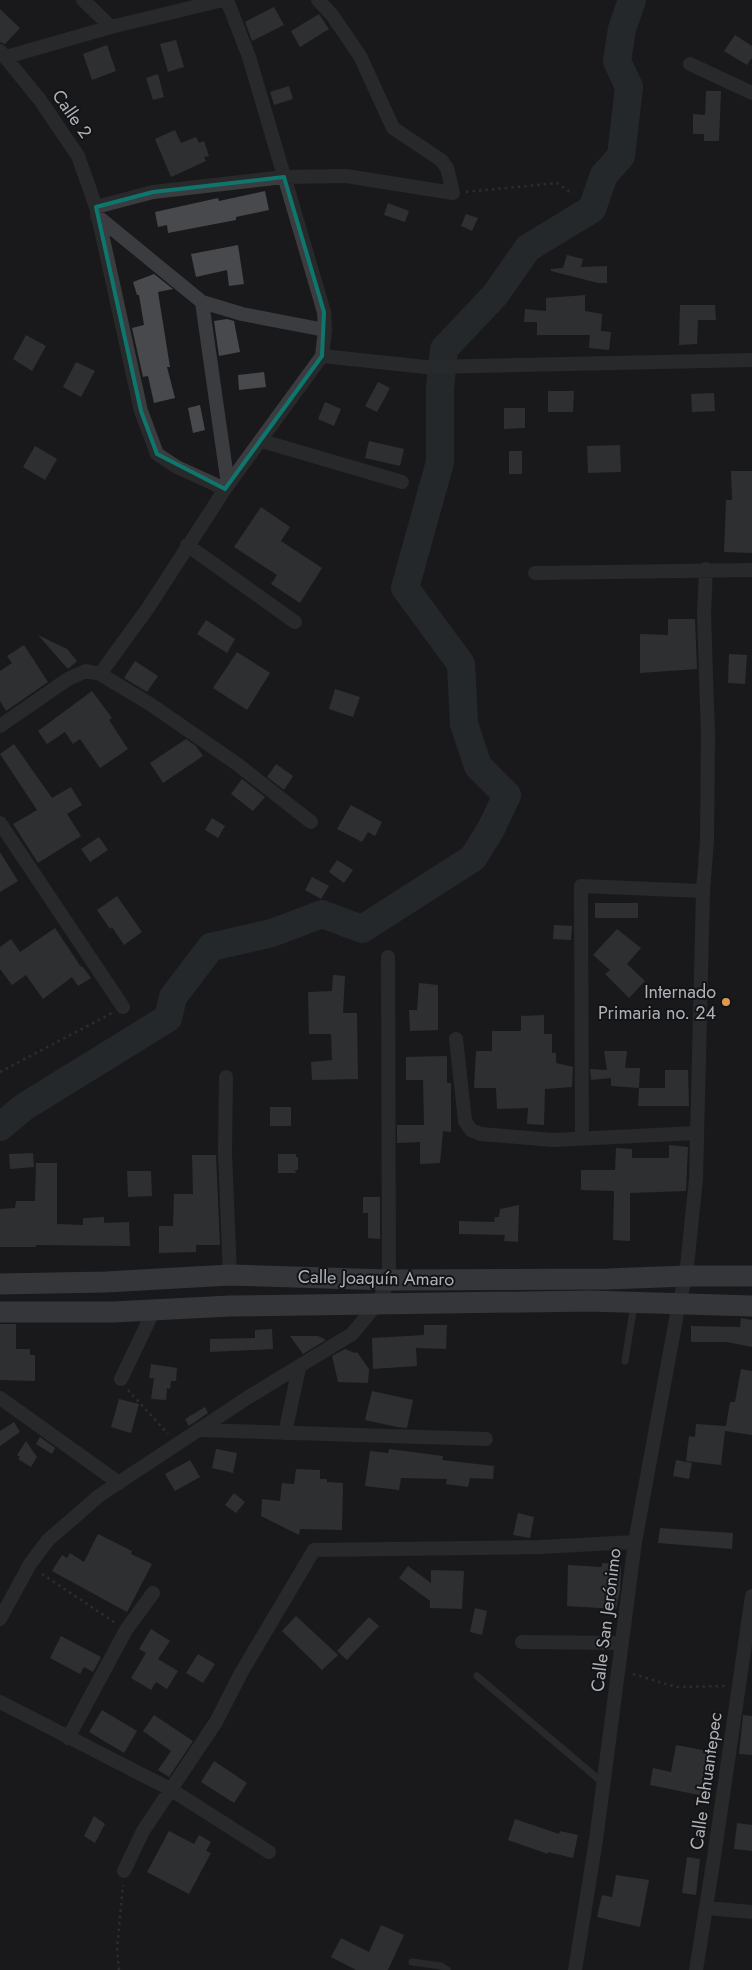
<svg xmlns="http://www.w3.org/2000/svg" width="752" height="1970" font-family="Jost,sans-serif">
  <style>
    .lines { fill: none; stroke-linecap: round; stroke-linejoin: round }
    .river { stroke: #323b3f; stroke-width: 28 }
    .building { fill: #48494d }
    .path { stroke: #404346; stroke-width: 2.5; stroke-dasharray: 2.5 4; stroke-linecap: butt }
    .lane { stroke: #3a3c3f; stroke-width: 7 }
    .street { stroke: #3a3c3f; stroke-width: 14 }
    .primary { stroke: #57595e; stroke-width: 21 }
    .marked { fill: none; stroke: #0f766e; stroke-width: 4; stroke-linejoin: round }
    .poi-dot { fill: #df9b4d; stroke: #141416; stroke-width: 2 }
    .labels { text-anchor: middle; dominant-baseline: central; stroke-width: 4; stroke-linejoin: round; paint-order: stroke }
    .street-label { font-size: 18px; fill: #adb2b9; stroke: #141416 }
    .poi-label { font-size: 18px; fill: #adb2b9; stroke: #141416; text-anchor: end }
  </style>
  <rect width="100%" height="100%" fill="#19191b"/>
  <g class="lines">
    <path class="river" d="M0,1127L24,1107L168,1018L173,997L211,947L272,933L322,914L362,929L473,858L491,829L507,795L478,766L464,724L461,664L405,588L440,462V389L444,349L495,295L528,248L592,209L604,175L621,156L629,87L617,61L622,29L632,0"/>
  </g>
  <path class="building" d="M274,7L284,25L252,41L245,22Z
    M0,9L20,28L5,44L0,42Z
    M319,14L329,29L300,47L291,31Z
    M735,35L752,46V58L747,65L724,51Z
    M176,40L184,67L168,72L160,44Z
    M107,45L116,71L92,80L83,54Z
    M158,74L164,97L153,100L146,78Z
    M289,86L293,99L274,105L270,92Z
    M706,91H721L719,141H704V134H693V114L705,115Z
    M175,130L181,143L196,137L199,143L204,141L209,156L204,157L206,161L171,177L155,139Z
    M265,191L269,210L236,217V220L168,233L167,225L158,227L155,212L218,198L219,201Z
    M388,203L409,211L405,222L384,215Z
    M466,214L478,218L472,231L461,226Z
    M238,245L244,284L229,286L227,270L196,277L191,254Z
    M567,255L583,259L581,267L607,266V283H598L551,271V269L563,268Z
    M154,274L173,289L158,292L170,367H167L175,398L154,403L148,376L143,377L132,328L144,325L139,295H137L133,282Z
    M585,295V311L602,314L601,331L611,332L609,350L589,348L590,335H537V322H524L525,309L546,311V298Z
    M680,305H715L716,320H698L697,344L679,345Z
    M227,319L234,321L240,352L219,356L214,321Z
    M26,335L46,346L32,371L13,359Z
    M76,362L95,371L81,397L63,387Z
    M264,372L266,387L239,390L238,375Z
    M378,382L390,388L377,412L365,406Z
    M548,391H574L573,412H548Z
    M714,393L715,411L692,412L691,394Z
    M325,402L341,409L334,426L318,419Z
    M200,405L205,430L193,433L188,408Z
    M504,408H525V428L504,429Z
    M369,441L404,449L400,466L365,458Z
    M620,445L621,472L588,473L587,446Z
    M35,446L57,459L45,480L23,467Z
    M509,451H522V474H509Z
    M731,471H752V553L724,552L726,500H732Z
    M261,507L290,527L281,541L322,568L300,603L271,584L277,575L234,547Z
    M668,619H695L697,669L640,673V634L668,635Z
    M206,620L235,639L227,653L197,634Z
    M38,635L67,649L77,661L68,669Z
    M24,645L48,682L6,711L0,701V671L12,663L7,656Z
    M237,652L270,673L247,710L213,688Z
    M729,654L747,655L745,684L728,683Z
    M135,661L158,676L147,692L124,678Z
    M335,689L360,697L353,717L329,709Z
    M92,691L112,718L109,720L128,749L100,768L80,739L73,744L65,732L47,744L38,731Z
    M186,739L196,746L203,756L163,783L150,763Z
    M14,744L52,798L71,787L82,805L67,814L81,836L38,863L13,824L37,810L0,754Z
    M276,764L293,776L284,790L267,777Z
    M242,779L265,797L253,811L231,794Z
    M351,805L382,822L375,836L368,832L362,842L337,829Z
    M212,818L225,826L218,838L205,830Z
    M99,837L108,850L90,862L81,849Z
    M0,852L18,881L0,892Z
    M337,860L353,870L344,883L329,872Z
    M312,877L329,886L321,899L305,890Z
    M117,896L142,932L124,945L112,927L110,929L97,910Z
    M595,903H638V918H595Z
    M554,925L572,926L571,940L553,939Z
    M55,928L81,967L82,966L91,978L78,986L72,977L43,999L26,975L12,985L0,969V947L11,939L20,952Z
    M617,929L641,948L627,964L645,981L629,998L605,974L610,970L593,955Z
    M333,975L345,976L343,1013H357L358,1079L312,1080L311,1062L332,1060L331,1034H309L308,992L332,991Z
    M419,983L438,985V1030L410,1031L409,1010H417Z
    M544,1015V1034H552V1053H556V1063L573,1067L572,1087L545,1089L544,1125L527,1124L528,1108L497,1109L496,1088H474L476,1051H492V1031H521V1016Z
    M604,1051H627L625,1068H640L639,1088L611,1086V1078L591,1080L590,1069L607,1070Z
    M447,1056V1083H451V1132L443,1131L440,1163L420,1164V1142L397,1143V1125H424L423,1080H406V1057Z
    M665,1070H688L689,1106H638L639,1088H665Z
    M270,1107H291V1126H270Z
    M669,1145L688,1147L686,1191L630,1193V1241L613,1240L614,1191L581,1190V1170H615L616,1148L632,1149V1158H669Z
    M33,1153L34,1167L10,1169L9,1154Z
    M278,1154H296V1157H298V1170H295L296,1173H278Z
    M192,1155H216L220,1245H196V1252L159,1253V1226H173L174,1194H193Z
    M36,1163H57V1224L83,1225V1218L104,1217V1223L129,1222L130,1246L36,1245V1247H0V1209L15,1208L16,1201H35Z
    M127,1171H151L152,1196L128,1197Z
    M363,1197H380V1239L368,1238V1213H363Z
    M519,1205L518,1242L504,1241L505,1235L459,1234V1221L494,1222L495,1217H499L500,1209Z
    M741,1318L752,1320V1347L727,1342H691V1326L740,1327Z
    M0,1324H16V1349H30V1355H35V1381L0,1380Z
    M424,1325H447L446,1349L416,1348L417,1366L373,1369L372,1338L424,1335Z
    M272,1329L273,1349L210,1352V1339L255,1338V1330Z
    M290,1336H318L326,1340L303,1354Z
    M345,1349L355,1353L357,1352L369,1369L368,1383L338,1382L332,1356Z
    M151,1364L177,1368L176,1381H171L170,1389L167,1388L166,1400L151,1399L154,1378H149Z
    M741,1369L752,1371V1435L725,1431L721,1465L686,1461L689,1436L695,1437L696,1424L726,1426L730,1402H735Z
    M372,1391L413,1400L407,1428L397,1427L365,1420Z
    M119,1399L139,1404L131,1433L111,1427Z
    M205,1407L208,1413L189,1426L185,1419Z
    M14,1422L20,1432L0,1446V1431Z
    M40,1437L55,1448L52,1454L36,1444Z
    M26,1441L37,1457L31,1467L18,1459L20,1457L17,1455Z
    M216,1449L237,1453L233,1473L212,1468Z
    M389,1449L443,1456L442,1460L494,1466L493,1479L470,1478L468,1487L446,1484L447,1479L401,1478L399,1490L365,1486L370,1451L388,1453Z
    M190,1460L200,1477L175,1491L165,1474Z
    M676,1460L692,1463L689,1479L673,1476Z
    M296,1469L320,1470V1479H327V1482L343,1483L342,1530L300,1529L299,1535L261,1516L262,1499L280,1501L282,1483L294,1484Z
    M234,1493L245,1502L236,1513L225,1505Z
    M518,1513L534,1517L530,1538L513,1535Z
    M660,1528L733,1533L732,1549L658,1543Z
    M98,1534L132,1551L131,1554L152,1564L127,1612L52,1571L62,1555L67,1558L70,1553L84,1562Z
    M602,1563L621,1564L620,1591L616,1609L567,1606L568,1565L602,1567Z
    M408,1566L431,1583V1570L464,1571L462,1609L430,1608V1601L399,1578Z
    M475,1608L487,1611L482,1635L470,1632Z
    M296,1616L338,1655L322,1670L282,1631Z
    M369,1617L379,1626L347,1660L337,1651Z
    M151,1629L170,1641L158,1659L178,1671L167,1689L156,1682L151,1690L131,1678L146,1653L139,1649Z
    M61,1636L101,1657L93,1672L84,1667L80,1674L50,1658Z
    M198,1654L215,1664L203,1683L186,1673Z
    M102,1710L137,1731L124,1753L89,1732Z
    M154,1715L193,1741L169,1777L158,1770L171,1751L143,1731Z
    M743,1715L752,1716V1755L739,1754Z
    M676,1745L713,1752L704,1796L650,1785L653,1768L671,1772Z
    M214,1761L247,1783L234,1803L201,1782Z
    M94,1816L105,1824L95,1843L84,1836Z
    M515,1819L559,1834L560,1831L578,1835L573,1858L548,1852V1854L508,1840Z
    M737,1823L752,1825V1851L734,1849Z
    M169,1831L194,1844L199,1835L211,1842L206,1851L211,1853L189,1894L147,1872Z
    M687,1857L700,1859L696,1895L682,1893Z
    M616,1875L649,1880L640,1927L597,1917L602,1895L612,1897Z
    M381,1925L404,1935L388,1970H356L331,1957L341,1938L369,1952Z"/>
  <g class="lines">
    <path class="path" d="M466,192L557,183L573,194
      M0,1072L112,1013
      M128,1390L168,1434
      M42,1574L114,1622
      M633,1674L676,1687L725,1686
      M119,1970L117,1949L123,1885"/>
    <path class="lane" d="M625,1361L634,1305
      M477,1676L603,1783
      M412,1962L441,1966L447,1970"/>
    <path class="street" d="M83,0L111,27
      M227,0L249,57L324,312L325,330L322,356
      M0,51L40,100L78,156L96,207L141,411L157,454L177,467L225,489
      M6,57L111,27L223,0
      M690,64L752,93
      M96,207L153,192L284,177L346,176L453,193L447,168L441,160L393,128L360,56L332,15L318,0
      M97,216L202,302L242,314L325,330
      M202,302L228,485
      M262,441L402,482
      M187,545L295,622
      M535,573L752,570
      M100,674L150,704L237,764L311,822
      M0,726L68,679L86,671L100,674L148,608L225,489L322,356L426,367L752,360
      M0,823L123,1007
      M456,1039L465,1121L471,1130L481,1134L553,1140L697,1133
      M226,1077L225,1153L230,1275
      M582,1138L581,886L703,891
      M121,1379L154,1310
      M0,1398L119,1483
      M198,1430L486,1439
      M285,1433L299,1368
      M0,1619L30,1564L48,1540L100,1495L247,1398L352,1334L377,1304L389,1280L388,957
      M522,1642L622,1643
      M0,1702L170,1789L269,1852
      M68,1738L126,1630L153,1593
      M124,1871L143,1831L216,1722L241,1673L314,1550L540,1547L635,1542
      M707,1908L752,1912
      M575,1970L596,1840L635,1542L679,1303L686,1276L696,1179L703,891L707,840L708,736L704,614L706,569
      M696,1970L714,1857L752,1596"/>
    <path class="primary" d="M0,1284L106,1282L230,1275L389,1280L608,1279L686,1276H752
      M0,1312H113L230,1306L590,1301L752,1306"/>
  </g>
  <path d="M0 0H752V1970H0ZM284,177L324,312L322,356L225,489L157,454L141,411L96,207L153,192Z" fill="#19191b" fill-opacity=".55" fill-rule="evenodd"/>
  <path class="marked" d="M284,177L324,312L322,356L225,489L157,454L141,411L96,207L153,192Z"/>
  <circle class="poi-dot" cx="726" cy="1002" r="5"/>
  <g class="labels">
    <g class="street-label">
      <text transform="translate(72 114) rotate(55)">Calle 2</text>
      <text transform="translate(376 1278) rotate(1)">Calle Joaquín Amaro</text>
      <text transform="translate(606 1620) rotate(-83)">Calle San Jerónimo</text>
      <text transform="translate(706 1781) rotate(-82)">Calle Tehuantepec</text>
    </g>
    <g class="poi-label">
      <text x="716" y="992">Internado<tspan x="716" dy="21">Primaria no. 24</tspan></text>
    </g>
  </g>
</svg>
